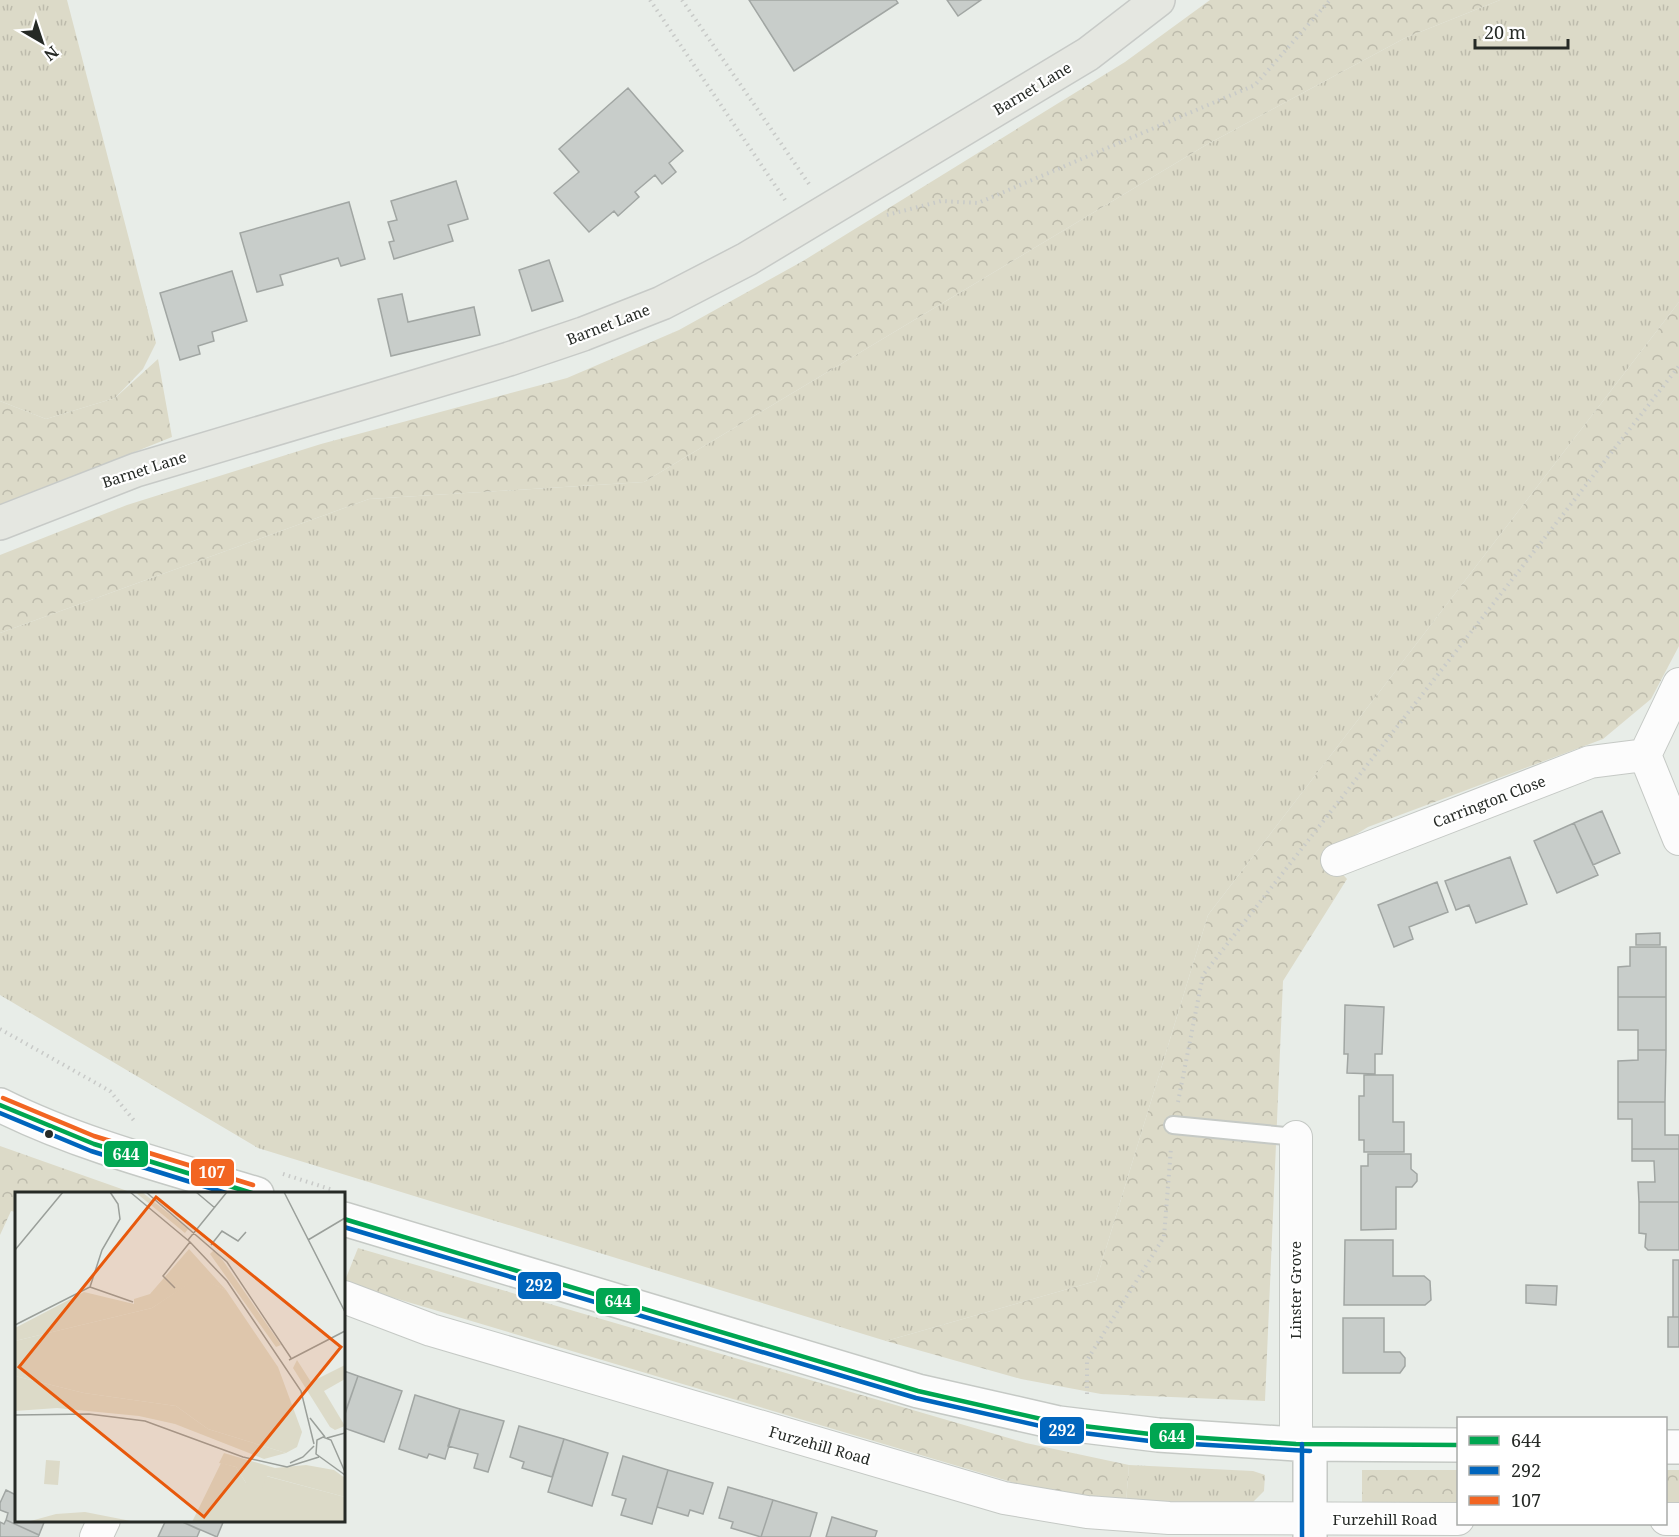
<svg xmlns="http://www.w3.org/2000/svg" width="1679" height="1537" font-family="'Noto Serif',serif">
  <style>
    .grass { fill: url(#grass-tufts) }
    .forest { fill: url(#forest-crowns) }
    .building { fill: #c8cdca; stroke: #a1a6a3; stroke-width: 1.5 }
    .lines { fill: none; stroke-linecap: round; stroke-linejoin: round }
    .service-casing { stroke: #c5c9c5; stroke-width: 20 }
    .minor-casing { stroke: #c5c9c5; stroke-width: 34 }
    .tertiary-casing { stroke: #c5c9c5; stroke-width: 36 }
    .primary-casing { stroke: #c7cac7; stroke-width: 36 }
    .path { stroke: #c8cac8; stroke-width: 4; stroke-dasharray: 1.5 4.5; stroke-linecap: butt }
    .service { stroke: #fcfcfc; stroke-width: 16 }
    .minor { stroke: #fcfcfc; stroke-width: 32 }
    .tertiary { stroke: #fcfcfc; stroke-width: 33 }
    .primary { stroke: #e5e7e1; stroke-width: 33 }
    .bus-1-casing { stroke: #fff; stroke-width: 9 }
    .bus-2-casing { stroke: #fff; stroke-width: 9 }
    .bus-3-casing { stroke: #fff; stroke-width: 9 }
    .bus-1 { stroke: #00a651; stroke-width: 4.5 }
    .bus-2 { stroke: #0065bd; stroke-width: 4.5 }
    .bus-3 { stroke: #f26522; stroke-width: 4.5 }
    .bus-dot { fill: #262a26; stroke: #fff; stroke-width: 2 }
    .labels { text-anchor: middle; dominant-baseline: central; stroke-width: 4.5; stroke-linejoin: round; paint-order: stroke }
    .street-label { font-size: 15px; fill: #262a26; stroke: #fff }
    .inset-road { fill: none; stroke: #9a9f9a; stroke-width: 1.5 }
    .view { fill: #e8590c; fill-opacity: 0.15; stroke: #e8590c; stroke-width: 3 }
    .inset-edge { fill: none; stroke: #262a26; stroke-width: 3 }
    .line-badge { stroke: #fff; stroke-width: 2 }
    .badge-label { font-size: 16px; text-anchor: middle; font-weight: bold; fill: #fff }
  </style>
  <defs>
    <pattern id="grass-tufts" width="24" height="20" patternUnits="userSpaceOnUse" patternTransform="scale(1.5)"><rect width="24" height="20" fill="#dcdac8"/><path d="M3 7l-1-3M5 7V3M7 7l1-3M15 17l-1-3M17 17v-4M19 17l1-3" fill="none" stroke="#bdbbac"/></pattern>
    <pattern id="forest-crowns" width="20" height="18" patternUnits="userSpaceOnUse" patternTransform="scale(1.5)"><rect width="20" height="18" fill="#dcdac8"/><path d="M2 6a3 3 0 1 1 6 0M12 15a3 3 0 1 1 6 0" fill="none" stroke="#bdbbac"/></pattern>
  </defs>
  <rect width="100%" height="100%" fill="#e8ede8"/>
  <path class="grass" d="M0,0H67L156,343L143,369L115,398L46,419L0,401Z
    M1500,0H1679V302L1208,915L1096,1281L886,1341L258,1148L0,995V633L369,499L644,482L1206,145L1405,38Z
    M1129,1465L1253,1471L1265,1475L1264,1491L1251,1504L1126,1502Z"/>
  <path class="forest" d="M1210,0H1500L1405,38L1206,145L644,482L369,499L0,633V555L127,505L321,444L567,378L679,330L803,261L1125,62Z
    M1679,302V646L1651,699L1603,739L1368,827L1324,854L1347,879L1283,981L1265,1401L1101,1394L1021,1379L886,1341L1096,1281L1208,915Z
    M158,359L172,437L0,506V401L46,419L115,398Z
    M0,1146L133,1193L16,1194V1212L11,1211L0,1235Z
    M358,1248L1026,1443L1129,1465L1126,1502L1018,1484L344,1283Z
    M1362,1470H1458V1504H1362Z
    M1666,1470H1679V1504H1666Z"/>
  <path class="building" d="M749,0H896L898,3L794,71Z
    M947,0H981L958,16Z
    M628,88L683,151L669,163L676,172L662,184L655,175L635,192L639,197L618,216L614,211L589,232L554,193L579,172L559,149Z
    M456,181L468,219L448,225L453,241L394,259L389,242L394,241L388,222L397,220L391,201Z
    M349,202L365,259L341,266L338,258L280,275L283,285L257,292L240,233Z
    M549,260L563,301L532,311L519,270Z
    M232,271L247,321L212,332L214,341L198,346L200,354L180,360L160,293Z
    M402,294L408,322L474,307L480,335L391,356L378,299Z
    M1602,811L1620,853L1593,865L1574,823Z
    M1574,823L1598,875L1557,893L1534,841Z
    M1510,857L1527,904L1476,923L1469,905L1456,910L1445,881Z
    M1437,882L1448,912L1409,927L1413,939L1394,947L1378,905Z
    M1660,933V945H1636V934Z
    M1630,947H1666V997H1618V967L1630,966Z
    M1618,997H1666V1050H1638V1030H1618Z
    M1345,1005L1384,1007L1382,1054H1375V1074L1347,1073L1348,1054H1344Z
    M1638,1050H1666L1665,1102H1618V1061L1638,1060Z
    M1364,1075H1393V1122H1404V1152H1364V1140H1359V1096H1364Z
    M1618,1102H1665V1135H1679V1149H1632V1119H1618Z
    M1632,1149H1679V1202H1639L1638,1182H1655L1654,1161H1632Z
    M1368,1154H1411V1169L1417,1174V1181L1412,1187H1396V1229L1361,1230V1166H1368Z
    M1639,1202H1679V1250H1648L1645,1247L1646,1234L1639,1233Z
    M1345,1240H1393V1276H1424L1430,1281L1431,1300L1425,1305H1344Z
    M1673,1260H1679V1317H1673Z
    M1526,1285L1557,1286L1556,1305L1526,1303Z
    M1668,1317H1679V1347H1668Z
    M1343,1318H1384V1352H1400L1405,1358V1366L1400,1373H1343Z
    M344,1371L358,1376L345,1413H344Z
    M358,1376L402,1391L384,1442L344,1428V1417Z
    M415,1395L460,1409L445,1459L429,1454L427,1458L399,1449Z
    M460,1409L504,1421L488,1472L474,1468L478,1454L448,1446Z
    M519,1426L564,1439L552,1477L522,1468L524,1462L510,1457Z
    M564,1439L608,1453L592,1506L548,1492Z
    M623,1456L668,1470L652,1524L621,1515L626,1499L612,1495Z
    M668,1470L713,1483L703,1514L690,1510L688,1516L657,1507Z
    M728,1487L773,1500L761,1537L731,1528L733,1522L719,1518Z
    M6,1490L16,1495V1520H45L39,1535L6,1520L8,1513L0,1510V1503Z
    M773,1500L817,1513L810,1537H761Z
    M832,1517L877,1531L875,1537H826Z
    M6,1520L39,1535L38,1537H0V1522L4,1524Z
    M166,1520H178L200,1530L197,1537H158Z
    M178,1520H224L217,1537Z"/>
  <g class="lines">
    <defs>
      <path id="service" d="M1173,1125L1296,1137"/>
      <path id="minor" d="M1679,684L1645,755L1679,839
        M1337,860L1590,762L1645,755
        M1296,1137V1444
        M344,1297L431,1330L1004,1498L1087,1512L1169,1518L1458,1519
        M1666,1519H1679
        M96,1537L104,1520"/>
      <path id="tertiary" d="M0,1105C80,1145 171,1168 257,1194
        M344,1219L918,1391L1059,1423L1158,1435L1296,1444L1458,1445
        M1310,1444V1537
        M1666,1447H1679"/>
      <path id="primary" d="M0,523L136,470L509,359L583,334L662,303L747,259L1088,54L1158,0"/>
    </defs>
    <use href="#service" class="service-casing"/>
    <use href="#minor" class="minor-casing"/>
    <use href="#tertiary" class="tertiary-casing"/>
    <use href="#primary" class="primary-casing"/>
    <path class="path" d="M650,0L785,200
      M682,0L809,184
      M887,215L941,201L978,203L1255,85L1330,0
      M0,1029L110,1091L136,1123
      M1178,1102L1203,975L1679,366
      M283,1174L333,1190
      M1087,1394V1360L1164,1237L1171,1148"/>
    <use href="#service" class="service"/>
    <use href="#minor" class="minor"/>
    <use href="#tertiary" class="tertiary"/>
    <use href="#primary" class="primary"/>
    <defs>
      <path id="bus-1" d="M0,1105L94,1144L255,1194
        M344,1219L918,1391L1059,1423L1158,1435L1296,1444L1458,1445"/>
      <path id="bus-2" d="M0,1113L91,1151L229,1194
        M344,1227L916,1398L1058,1430L1158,1442L1310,1451
        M1302,1444V1537"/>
      <path id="bus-3" d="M3,1098L94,1136L253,1185"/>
    </defs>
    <use href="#bus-1" class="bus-1-casing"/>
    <use href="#bus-2" class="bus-2-casing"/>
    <use href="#bus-3" class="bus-3-casing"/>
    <use href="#bus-1" class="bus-1"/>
    <use href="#bus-2" class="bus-2"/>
    <use href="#bus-3" class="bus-3"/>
  </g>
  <circle class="bus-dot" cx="49" cy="1134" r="5"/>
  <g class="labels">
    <g class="street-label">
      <text transform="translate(1032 88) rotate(-31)">Barnet Lane</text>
      <text transform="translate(608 324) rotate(-21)">Barnet Lane</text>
      <text transform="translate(144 469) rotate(-18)">Barnet Lane</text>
      <text transform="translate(1489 801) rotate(-21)">Carrington Close</text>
      <text transform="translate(1295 1290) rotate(-90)">Linster Grove</text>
      <text transform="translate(820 1445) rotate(16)">Furzehill Road</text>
      <text x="1385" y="1519">Furzehill Road</text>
    </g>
  </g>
  <g transform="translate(15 1192)">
    <rect width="330" height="330" fill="#e8ede8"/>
    <path d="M183,85L211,98L263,175L287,240L282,255L271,261L193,237L161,214L69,201L0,184V149L137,116ZM206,271L221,275L231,291L251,284L330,305V330H177ZM70,320L121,330H12L41,322Z" fill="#dcdac8"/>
    <path d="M120,0H127L173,37L170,41ZM174,57L211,98L183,86L137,116L0,149V136L69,100L119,112V107L135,102ZM199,58L209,70L266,153L261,155L195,62ZM282,168L296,190L330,173V187L309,199L330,234L320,238L315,235L278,176ZM0,184L69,201L161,214L193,237L271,261L249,267L160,232L124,224L42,216L0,219ZM209,261L260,276L291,273L319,278L330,286V305L252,284L247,296H241L231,291L221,275L204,271Z" fill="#dcdac8"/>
    <path d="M31,268L45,269L43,293L29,292Z" fill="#dcdac8"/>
    <path class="inset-road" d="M115,0L175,50L212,89L286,199L299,252M131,0L212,70L276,166M181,0L200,16M269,0L330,120M173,48L212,0M293,48L330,26M196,53L207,39L223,49L231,40M0,58L48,0M75,95L118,110M160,96L148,84L175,50M0,133L75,95L87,58L105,27L103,12L95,0M274,168L330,139M0,223L74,222L130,229L228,265L272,275L304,265M295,226L310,245M312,246L330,241M275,271L288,265L299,254M330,280L316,248L308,245L302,248L301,262L330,283"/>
    <path class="view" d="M141,5L326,155L189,325L4,175Z"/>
    <rect width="330" height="330" class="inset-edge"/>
  </g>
  <g class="line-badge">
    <rect x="103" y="1140" width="46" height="28" rx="6" fill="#00a651"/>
    <rect x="190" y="1158" width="45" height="29" rx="6" fill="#f26522"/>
    <rect x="517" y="1271" width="45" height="29" rx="6" fill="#0065bd"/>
    <rect x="595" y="1287" width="46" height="28" rx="6" fill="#00a651"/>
    <rect x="1039" y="1416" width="46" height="29" rx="6" fill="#0065bd"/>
    <rect x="1149" y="1422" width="46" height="28" rx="6" fill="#00a651"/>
  </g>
  <g class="badge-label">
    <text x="126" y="1160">644</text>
    <text x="212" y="1178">107</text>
    <text x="539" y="1291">292</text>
    <text x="618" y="1307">644</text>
    <text x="1062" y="1436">292</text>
    <text x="1172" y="1442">644</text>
  </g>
  <rect x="1457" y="1417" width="210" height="108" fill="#ffffff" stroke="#a8aaa8" stroke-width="1.5"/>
  <rect x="1469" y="1436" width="30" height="9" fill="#00a651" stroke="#a8aaa8" stroke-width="1.5"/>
  <text x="1511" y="1447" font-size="18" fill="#262a26">644</text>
  <rect x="1469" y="1466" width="30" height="9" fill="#0065bd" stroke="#a8aaa8" stroke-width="1.5"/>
  <text x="1511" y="1477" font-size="18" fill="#262a26">292</text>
  <rect x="1469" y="1496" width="30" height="9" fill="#f26522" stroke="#a8aaa8" stroke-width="1.5"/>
  <text x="1511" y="1507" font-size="18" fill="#262a26">107</text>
  <g transform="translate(42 42) rotate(141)" stroke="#ffffff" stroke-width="4.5" paint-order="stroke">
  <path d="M0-4.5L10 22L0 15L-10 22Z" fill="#262a26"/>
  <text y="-9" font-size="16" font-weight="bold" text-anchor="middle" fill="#262a26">N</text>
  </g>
  <path d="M1475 39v9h93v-9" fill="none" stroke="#262a26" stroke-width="3"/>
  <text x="1484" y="39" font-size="18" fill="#262a26" stroke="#ffffff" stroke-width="4.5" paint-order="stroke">20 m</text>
</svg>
